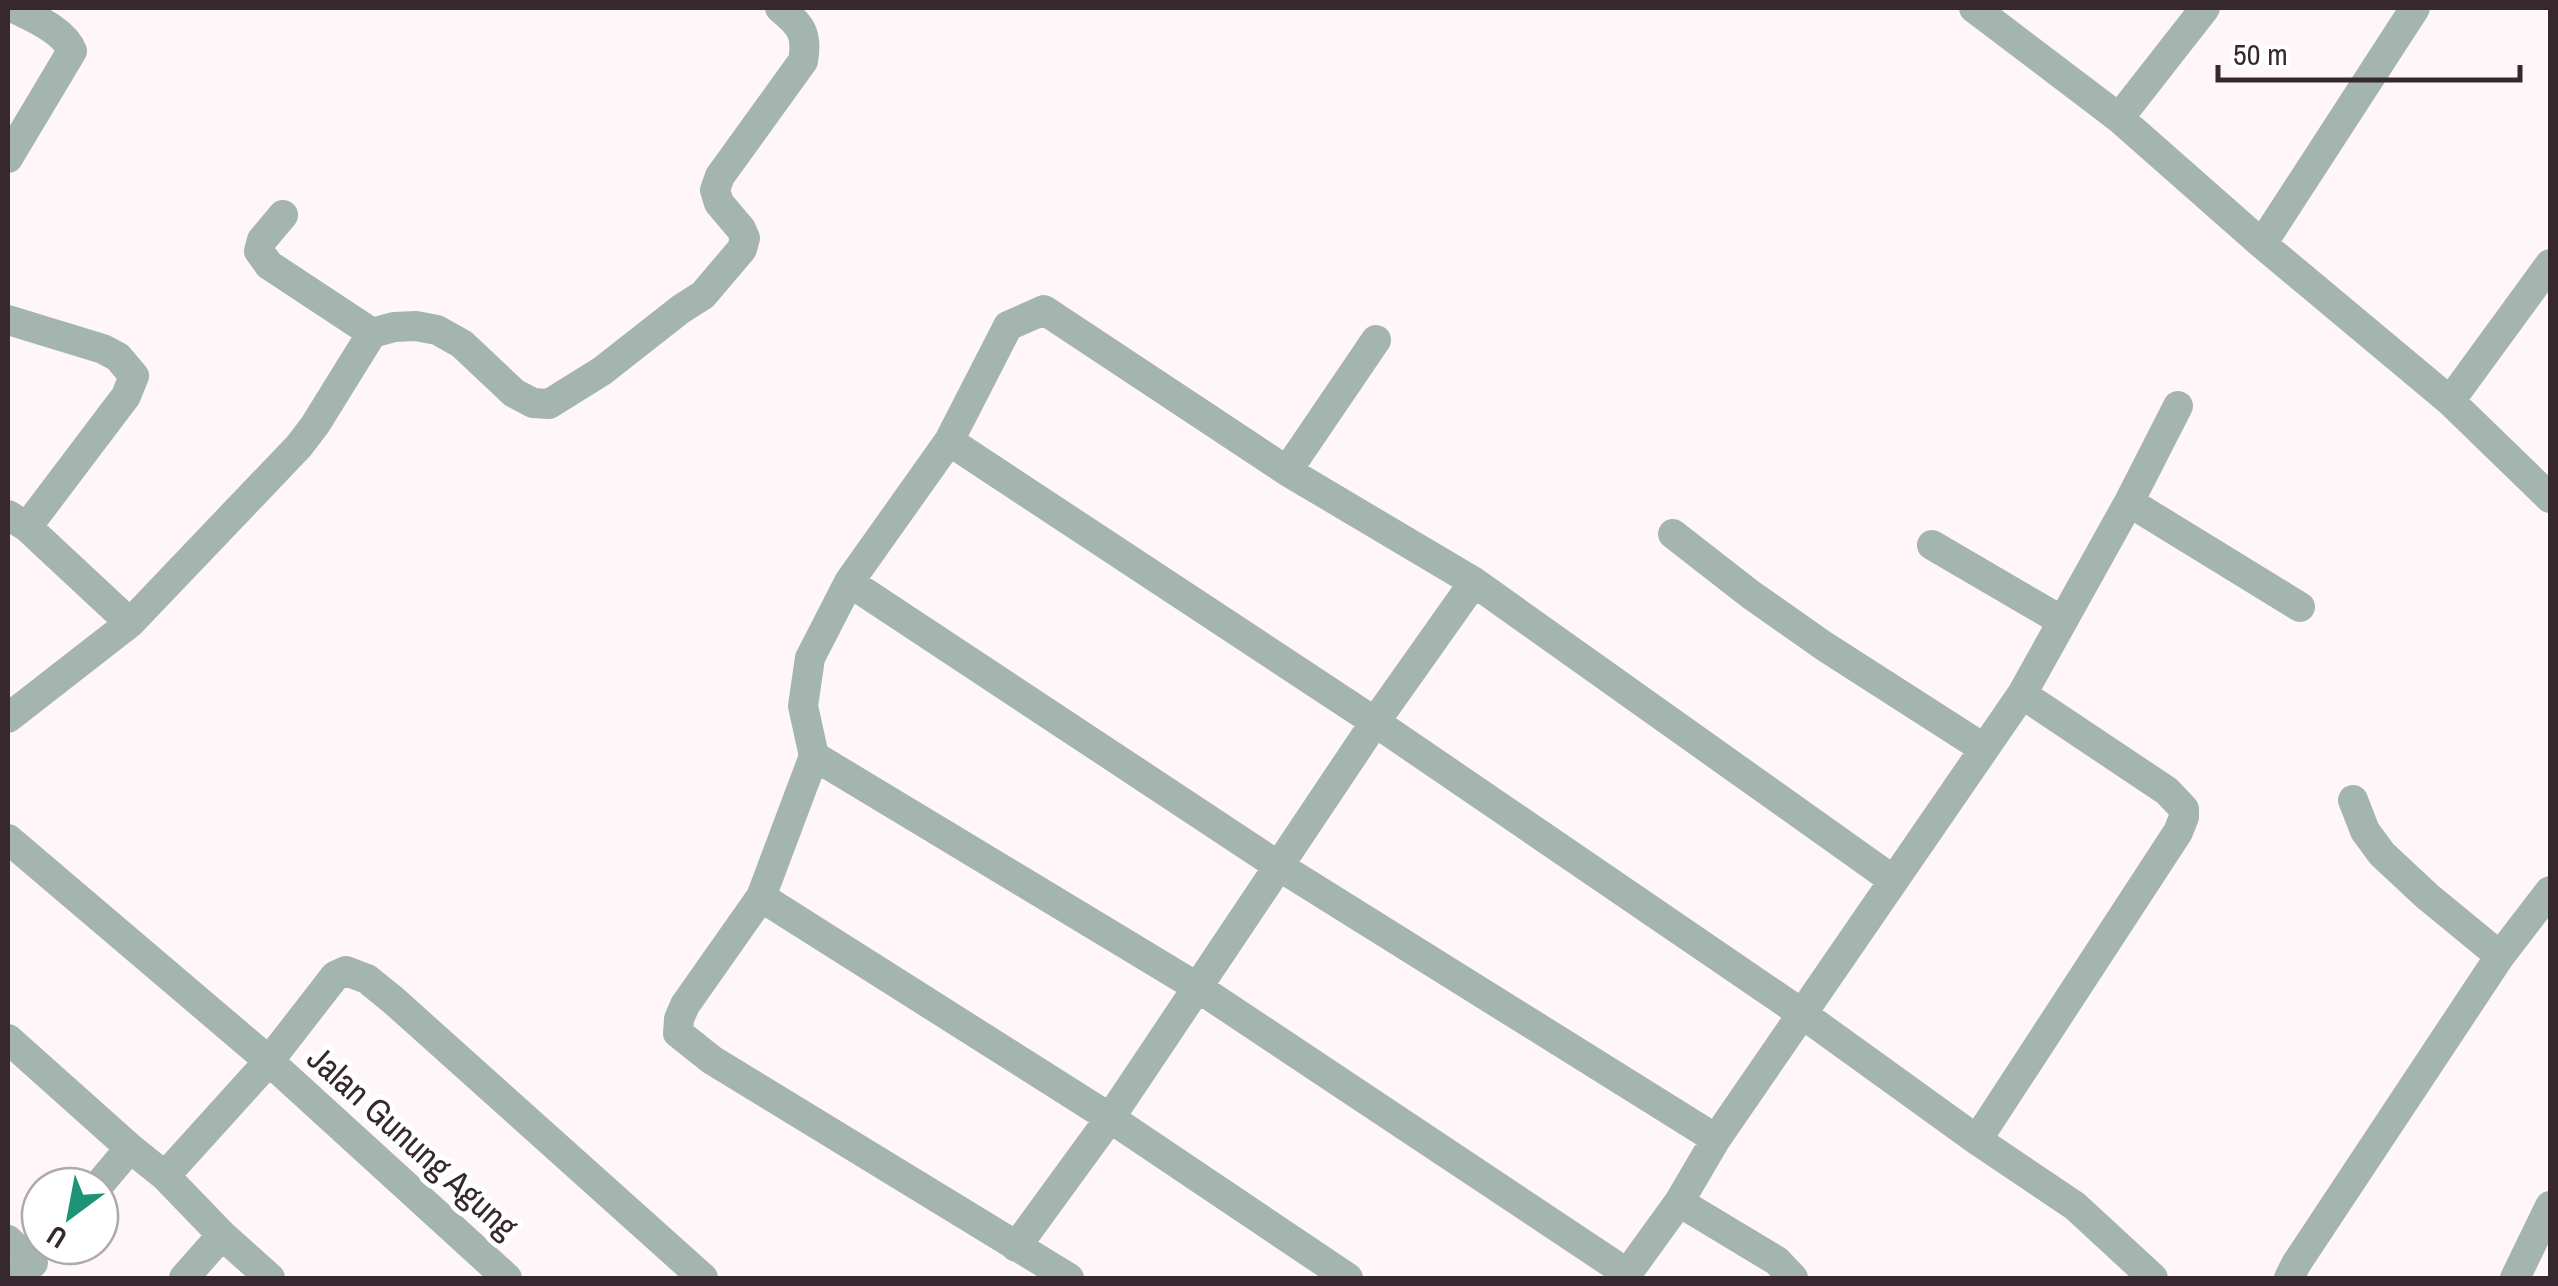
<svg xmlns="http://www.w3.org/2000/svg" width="2558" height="1286" font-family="'Archivo Narrow',sans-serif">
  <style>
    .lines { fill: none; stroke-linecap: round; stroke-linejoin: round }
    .minor { stroke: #a4b5af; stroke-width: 30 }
    .labels { text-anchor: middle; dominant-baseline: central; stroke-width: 10; stroke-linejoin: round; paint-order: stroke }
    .street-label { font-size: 35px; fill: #36282e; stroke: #fff }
  </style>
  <rect width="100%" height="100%" fill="#fef6f8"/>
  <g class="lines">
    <path class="minor" d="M1974,8L2119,118L2262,244L2450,401L2550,498
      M2119,118L2205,8
      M8,158L72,51C64,30 33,18 14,8
      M283,215L262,240L259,251L269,265L372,333
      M2262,244L2415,8
      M8,320L103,349L118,357L134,376L126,396L27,527
      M2450,401L2550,264
      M949,441L1008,326L1044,310L1287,471L1474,582L1893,880
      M1287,471L1376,340
      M2129,502L2178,406
      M8,515L27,527L130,623
      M1673,534L1750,594L1824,646L1983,748
      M1932,545L2062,621
      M849,582L1277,865L1716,1139
      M2022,694L2129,502L2300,607
      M8,718L130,623L299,446L315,425L372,333L394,327L416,326L437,330L462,344L514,393L533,403L549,404L602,371L681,309L703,295L742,249L745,238L741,229L719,203L715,190L720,176L803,61C808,34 801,25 780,8
      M814,756L1197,987L1628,1274
      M8,839L269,1061L507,1278
      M761,897L1110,1118L1348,1278
      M2500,956L2550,891
      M8,1039L130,1148L165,1176L222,1235L270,1278
      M165,1176L269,1061L335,976L346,971L367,979L393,1000L703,1278
      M98,1186L130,1148
      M1679,1202L1716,1139L2022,694L2167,791L2184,809V817L2178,832L1977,1140
      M8,1240L33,1263L16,1278
      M1016,1247L1110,1118L1375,722L1474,582
      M184,1278L222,1235
      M1069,1278L712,1060L678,1033L679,1019L685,1005L761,897L814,756L803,706L810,658L849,582L949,441L1375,722L1801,1013L1977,1140L2075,1206L2153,1278
      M1624,1278L1679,1202L1777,1261L1793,1278
      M2289,1278L2296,1264L2500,956L2427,896L2382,854L2365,831L2353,800
      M2515,1278L2550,1206"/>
  </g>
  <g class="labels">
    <g class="street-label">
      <text transform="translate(413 1142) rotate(42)">Jalan Gunung Agung</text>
    </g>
  </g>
  <rect width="2558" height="1286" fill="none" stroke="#36282e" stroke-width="20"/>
  <g transform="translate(70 1216) rotate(212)"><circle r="48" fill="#ffffff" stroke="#afa9ab" stroke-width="2.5"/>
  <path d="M0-8L18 38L0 25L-18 38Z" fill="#1e9378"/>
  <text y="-15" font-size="28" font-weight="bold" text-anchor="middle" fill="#36282e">U</text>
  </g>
  <path d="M2218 65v15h302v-15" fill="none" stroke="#36282e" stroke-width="5"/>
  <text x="2233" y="65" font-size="30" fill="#36282e" stroke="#ffffff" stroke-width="8" paint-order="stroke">50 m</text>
</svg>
